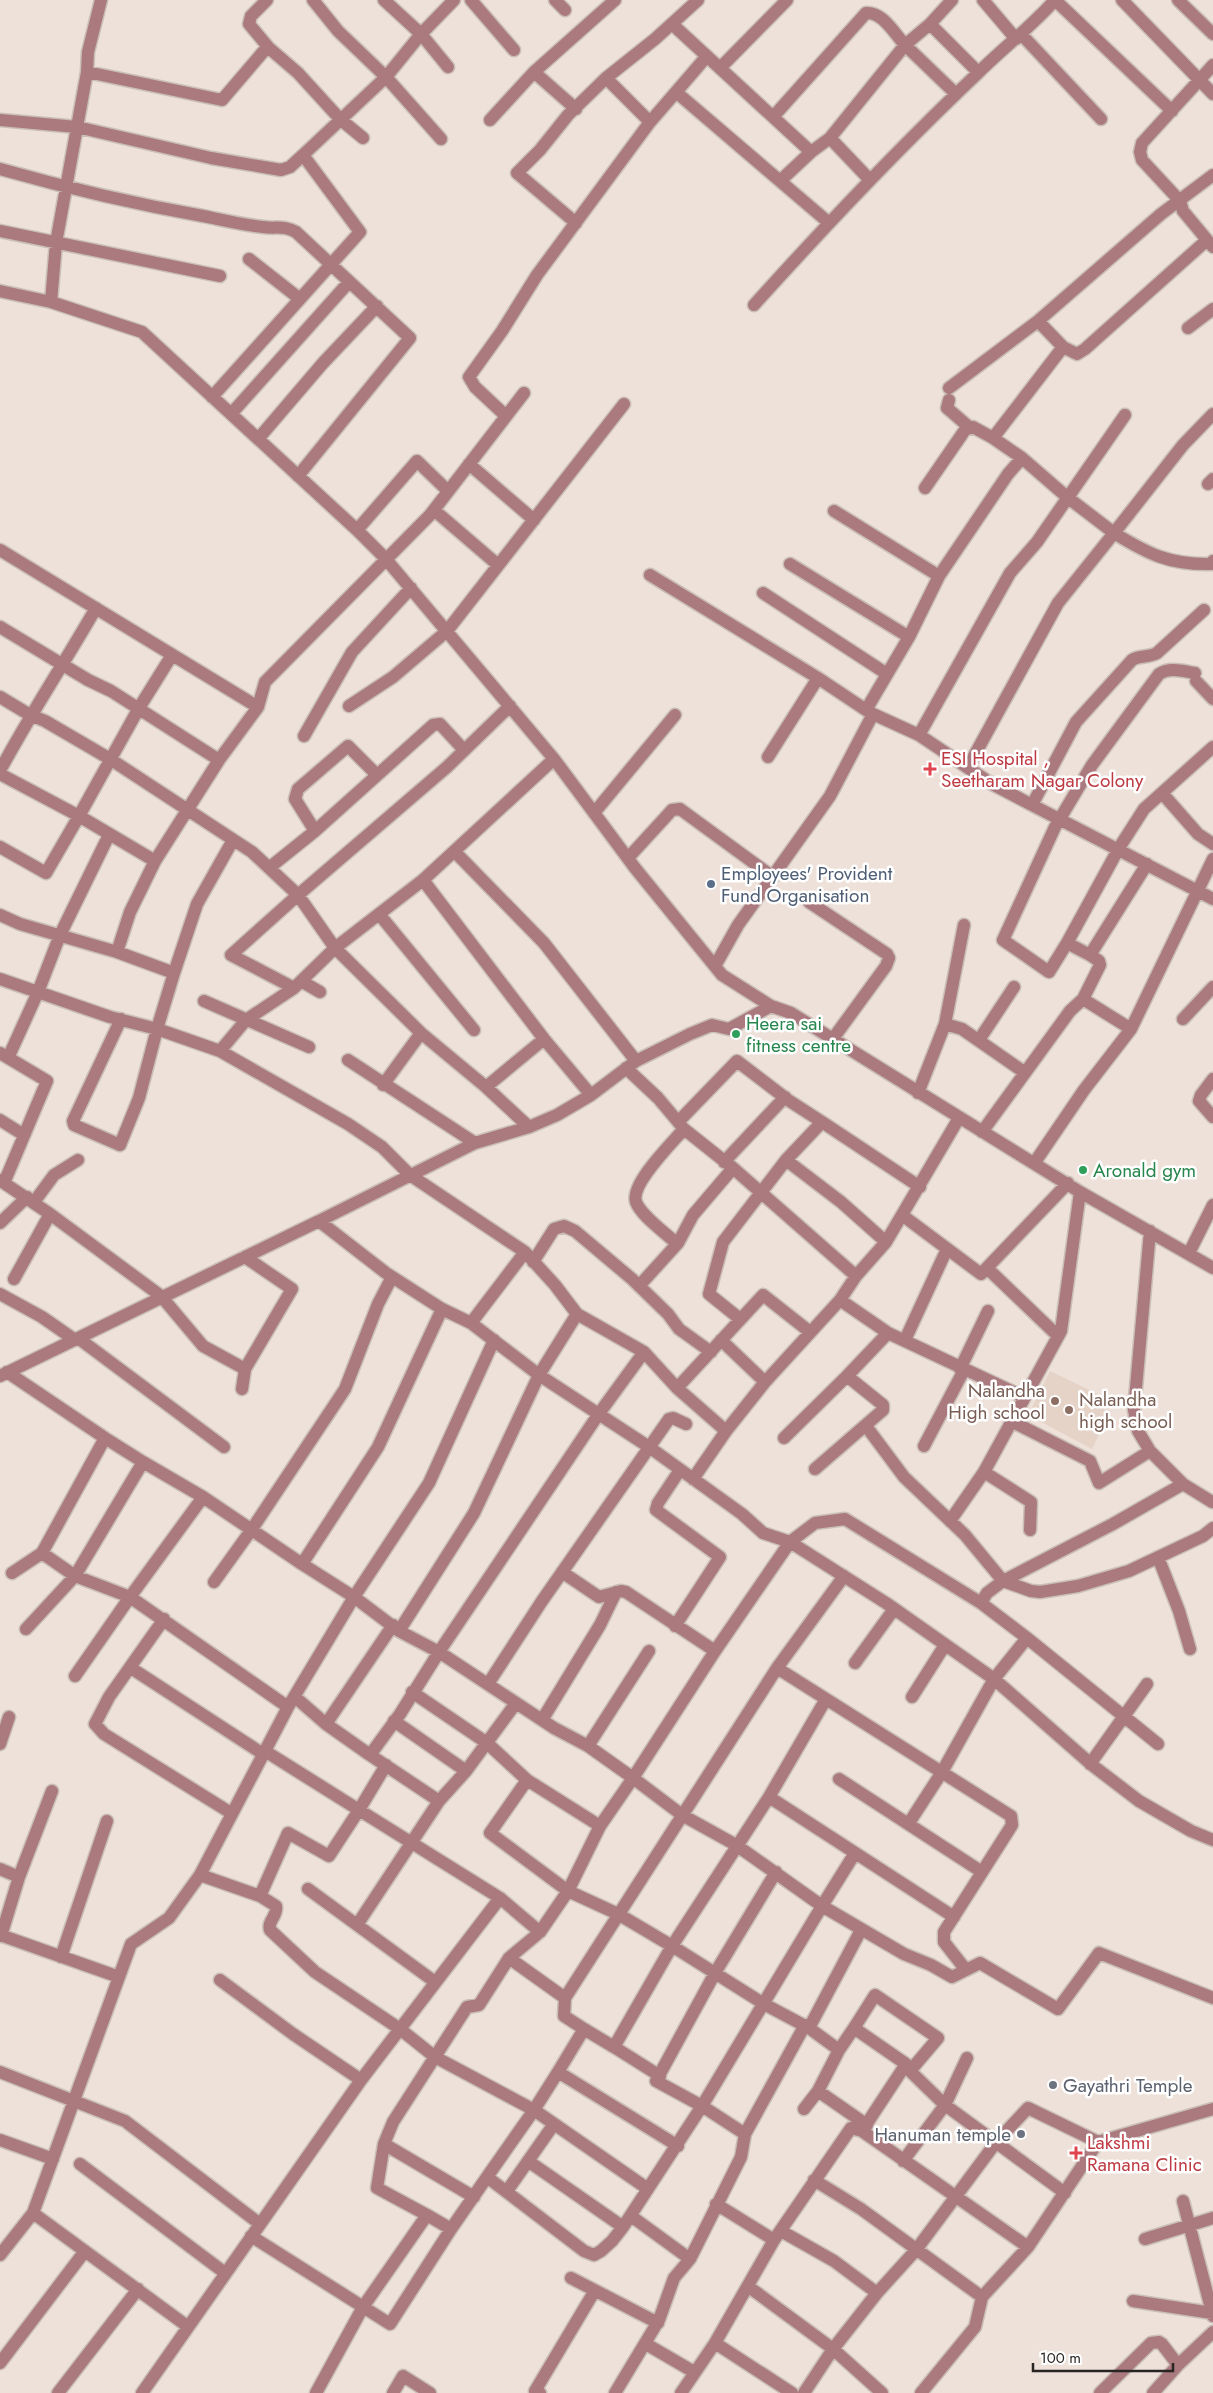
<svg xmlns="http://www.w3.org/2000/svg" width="1213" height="2393" font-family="Jost,sans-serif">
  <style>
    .built { fill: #e5d3c7 }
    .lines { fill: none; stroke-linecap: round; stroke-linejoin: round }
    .minor-casing { stroke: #cabfb8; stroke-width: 15 }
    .minor { stroke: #aa7a7f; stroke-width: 12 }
    .health-dot { fill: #e0444e; stroke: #fff; stroke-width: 2 }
    .service-dot { fill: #5c6f8a; stroke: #fff; stroke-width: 2 }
    .leisure-dot { fill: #2e9e5b; stroke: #fff; stroke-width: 2 }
    .education-dot { fill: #8d6e63; stroke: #fff; stroke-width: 2 }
    .worship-dot { fill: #6b7280; stroke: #fff; stroke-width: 2 }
    .labels { text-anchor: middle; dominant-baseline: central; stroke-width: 5; stroke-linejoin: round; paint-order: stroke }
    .health-label { font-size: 19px; fill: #be3a42; stroke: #fff; text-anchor: start }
    .service-label { font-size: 19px; fill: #4e5e75; stroke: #fff; text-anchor: start }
    .leisure-label { font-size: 19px; fill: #27864d; stroke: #fff; text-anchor: start }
    .education-label { font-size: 19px; fill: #785e54; stroke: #fff; text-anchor: end }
    .worship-label { font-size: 19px; fill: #5b616d; stroke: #fff; text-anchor: start }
  </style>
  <rect width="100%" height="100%" fill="#ede1d9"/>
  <path class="built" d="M1050,1371L1110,1400L1104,1409L1111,1411L1092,1449L1028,1415Z"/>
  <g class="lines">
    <defs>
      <path id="minor" d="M267,0L251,16L249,24L269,48
        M313,0L338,31L386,77L441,139
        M384,0L421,34L448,67
        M471,0L514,50
        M555,0L565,10
        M983,0L1016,39
        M1055,0L1172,111
        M1122,0L1213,94
        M1178,0L1213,34
        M672,24L811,152L830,138L905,45L956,94
        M930,24L978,72
        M1021,34L1101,119
        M707,56L676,92L828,222
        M1213,65L1142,143L1140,152L1142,160L1180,201L1183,211L1213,247
        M720,68L787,0
        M87,72L222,100L263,52L269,48L298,73L340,119L363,138
        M534,72L576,109
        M606,78L650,122
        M773,117L866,13C883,12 894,33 905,45L930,24L952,0
        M0,120L77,127L211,158L281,170L290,167L303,155
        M490,120L534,72L615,0
        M830,138L870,180
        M0,169C67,188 135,204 203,216C223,220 243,225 263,227C276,229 284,225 296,232L410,338L298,476
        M780,181L811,152
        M576,223L517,173L540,150L568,115L606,78L655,39L698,0
        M0,231L220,276
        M249,259L300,299
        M0,291L51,302L142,332L357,530L385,558L554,759L635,868L722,975L771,1006L791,1013L1080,1192L1213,1268
        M51,302L56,243L87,72L88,52L101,0
        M754,305C826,225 900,147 978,73C1003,48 1031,27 1055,0
        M1038,321L1161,214L1213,175
        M1188,328L1213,309
        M949,388L1038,321L1063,347
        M212,397L360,232L303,155L386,77L421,34L454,0
        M949,400L947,408L969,427
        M231,414L349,282
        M1213,414L1183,445L1114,533C1148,554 1170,565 1211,564L1213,561
        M506,416L475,387L469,377L502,331L537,275L650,122L676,92
        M258,439L323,363L377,306
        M1022,458L993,438L1063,347L1077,354L1085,349L1207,240
        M469,464L534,520
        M1208,484L1213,479
        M925,488L965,430L973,427L993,438
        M434,510L498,565
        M834,511L939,576
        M357,530L417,461L448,491
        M0,550L258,707
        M790,564L909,637
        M650,575L818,678L866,710
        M763,593L887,674
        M0,627L88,680L111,691L219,760
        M1196,681L1213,699
        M0,697L30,715L45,721L110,759L252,852L298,895L335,948L421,1033L486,1087L529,1127
        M349,706L393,677L447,631L624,404
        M873,714L866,710L909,637L939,576L1008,474L1022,458L1067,497L1114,533L1058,603L968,767
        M919,735L1010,573L1037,542L1125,415
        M304,736L352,652L411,588
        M768,757L818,678
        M2,767C31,713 65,662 96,608
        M0,774L79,816L139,708L172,655
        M1162,793L1198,834L1213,844
        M1032,805L1213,899
        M594,813L675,715
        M315,831L295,799L298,789L348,746L377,775
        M0,847L46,873L79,816L155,861
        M455,852L544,943L636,1061
        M628,858L672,810L680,809L773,877
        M269,868L315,831L433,725L440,724L464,750
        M423,880L544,1039L591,1095
        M809,902L887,954L889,958L886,966L832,1040
        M379,914L474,1030
        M0,915L20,924L117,952
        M1067,943L1049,972L1003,940L1055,827L1092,765L1159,674C1170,667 1182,671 1195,673
        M1090,955L1067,943L1119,848L1144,809L1213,747
        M715,966L738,925L830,796L873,714L919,735L992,784L1032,805L1076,722L1132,660C1139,655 1148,658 1157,653L1204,610
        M174,973L197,904L233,840
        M0,979L110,1017L157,1029L174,973L117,952L130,912L155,861L219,760L258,707L265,682L430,515L524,393
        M301,981L320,992
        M294,988L231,955L298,895L447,767L510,706
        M1083,999L1131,1029
        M204,1001L309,1047
        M121,1019L73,1121L74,1125L120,1145L139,1098L157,1029L220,1051L348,1124L382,1147L410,1175L525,1252L555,1285L577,1314L644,1352L677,1388L726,1431
        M1183,1019L1213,987
        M945,1024L962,1029L1024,1072
        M979,1040L1014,987
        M220,1051L246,1020L294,988L335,948L423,880L554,759
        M0,1053L47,1081L4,1183L0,1180
        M8,1058L38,992L60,935L109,835
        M348,1060L475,1143
        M626,1068L658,1098L684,1129L733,1168L856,1276
        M1213,1079L1201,1095L1199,1101L1213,1117
        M383,1085L421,1033
        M486,1087L544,1039
        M918,1093L945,1024L964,925
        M0,1120L24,1135
        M678,1122L737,1061L788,1100L822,1122
        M982,1132L1070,1011L1083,999L1100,965L1099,961L1090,955L1147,864
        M786,1160L841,1202L886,1242
        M724,1162L785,1097
        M1035,1162L1084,1090L1131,1029L1213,859
        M4,1183L50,1214L161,1296L203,1346L245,1369
        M34,1202L54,1175L78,1160
        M902,1215L981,1274L1068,1183
        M0,1223L27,1197
        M677,1244C666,1233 641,1216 636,1202C630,1184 672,1143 684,1129
        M1189,1253L1213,1205
        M533,1262L554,1229L564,1226L575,1231L632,1279L668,1314L679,1329L711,1352
        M987,1268L1058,1336
        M14,1279L50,1214
        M639,1286L678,1243L693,1215L733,1168
        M0,1294L42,1317L75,1340
        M840,1300L888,1333L1024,1397
        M442,1309L471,1323L539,1375L649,1447L742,1514L763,1533L790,1542L886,1603L994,1679L1092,1765L1139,1801L1191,1831L1213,1840
        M740,1319L709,1294L723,1242L786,1160L822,1122L920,1187
        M471,1323L525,1252
        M78,1338L224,1447
        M721,1340L765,1382
        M905,1340L947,1249
        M960,1369L988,1311
        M7,1372L105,1438L42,1553L12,1573
        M0,1376L319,1221
        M677,1388L763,1295L810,1332
        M242,1389L245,1369L292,1289L245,1257
        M1011,1421L1090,1461L1099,1483L1150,1451L1183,1484
        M866,1426L904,1477L965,1535L1003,1581L1031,1591L1040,1592L1078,1586L1129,1571L1203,1536L1213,1528
        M784,1438L847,1376
        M924,1446L964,1370
        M1150,1451L1138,1431L1134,1410L1150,1231
        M143,1462L203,1497L130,1597L288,1707
        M815,1469L883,1410V1405L847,1376L888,1333
        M693,1479L726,1431L765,1382L840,1300L856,1276L886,1242L959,1118
        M203,1497L302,1564L378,1447L442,1309L386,1273L319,1221L475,1143L529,1127L557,1115L591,1095L636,1061L690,1034L712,1025L729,1029L771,1006
        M950,1521L984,1472
        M1030,1530L1031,1502L984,1472L1061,1331L1080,1192
        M42,1553L75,1576L130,1597L75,1676
        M1158,1557L1179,1611L1190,1649
        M302,1564L354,1597L399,1631L439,1652L598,1415L644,1352
        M562,1572L599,1597L621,1591L626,1592L715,1651
        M214,1582L252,1529L345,1389L378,1304L392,1277
        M981,1603L987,1593L1003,1581L1113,1524L1183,1484L1212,1502
        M164,1619L109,1697L95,1724L104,1734L231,1813
        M675,1626L720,1557L656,1510L658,1503L680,1470
        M26,1629L75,1576L143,1462L105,1438
        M399,1631L474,1513L539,1375L577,1314
        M1027,1638L1158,1744
        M855,1663L894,1609
        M131,1668L263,1754
        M777,1668L1011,1816L1012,1825L944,1932V1942L966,1970
        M488,1684L542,1601L669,1419L673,1418L686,1424
        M412,1692L487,1743L527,1780
        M295,1697L326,1724L370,1755
        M912,1697L945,1645
        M542,1720L600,1625L616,1592
        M394,1721L466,1771L516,1703
        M326,1724L393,1625
        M0,1744L9,1717
        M588,1746L649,1651
        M265,1751L359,1810L386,1765
        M1090,1764L1147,1684
        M839,1779L982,1872
        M527,1780L600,1826L568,1891L490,1833Z
        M769,1797L826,1699
        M439,1801L370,1755L400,1714L439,1652L554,1728L588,1746L633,1778L600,1826
        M855,1853L822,1906L904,1954L931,1965L952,1977L980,1963L1058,2009L1099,1953L1213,1998
        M0,1869L19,1877
        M200,1875L260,1896L288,1833L329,1856L359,1810L500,1898
        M308,1889L435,1982
        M260,1896L276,1906C278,1916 267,1921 270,1930L315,1972L400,2029L435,2057L534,2110L487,2177
        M357,1925L439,1801L466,1771
        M0,1935L119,1977
        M1,1936L19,1877L52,1791
        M61,1957L107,1821
        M509,1958L565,1998
        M220,1980L293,2034L361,2080
        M809,2028L861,1930
        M854,2028L875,1995L938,2038L910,2071
        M584,2029L564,2016L565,1998L777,1668L844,1576
        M614,2047L660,2076
        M0,2072L125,2121L260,2224
        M558,2072L534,2110L648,2189
        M818,2091L867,2125
        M804,2109L818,2091L839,2050
        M862,2131L906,2064
        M745,2134L805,2025
        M0,2140L53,2159
        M384,2144L377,2188L427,2215
        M678,2146L558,2072L584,2029L614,2047L672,1946L769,1797L954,1917
        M528,2161L623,2227
        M903,2161L945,2105L967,2058
        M80,2164L225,2273
        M814,2180L861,2209L982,2297L1028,2247
        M507,2191L554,2124
        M474,2197L384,2144L393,2122L467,2007L479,2005L509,1958L540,1932L568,1891L618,1914L672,1946L764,2004L809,2028L839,2050L854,2028L906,2064L910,2071L945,2105L1065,2193
        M1183,2201L1213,2316
        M716,2204L774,2240
        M631,2216L690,2259
        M781,2231L834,2261L877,2293
        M251,2236L390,2324L451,2229L487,2177L584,2251L594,2255L601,2251L612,2241L623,2227L702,2106L656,2081L715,1973L776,1872
        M1145,2239L1213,2218
        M0,2255L33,2213
        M571,2278L658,2323
        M749,2287L833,2349L882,2393
        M1133,2301L1212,2313
        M187,2326L33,2213L131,1944L169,1918L200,1875L288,1707L354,1597L429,1483L494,1340
        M715,2343L792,2393
        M646,2344L694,2372
        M0,2363L85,2251
        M58,2393L138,2289
        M142,2393L361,2080L500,1898L540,1932
        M316,2393L363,2307L427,2215L451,2229
        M393,2393L403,2376L430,2393
        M540,2393L535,2391L594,2292
        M615,2393L659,2320L674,2278L690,2259L741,2157L745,2134L702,2106L822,1906L736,1845L682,1815L633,1778L715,1651L790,1542L815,1523L845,1519L981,1603L1027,1638L994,1679L942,1772L909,1823
        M681,2393L715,2343L774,2240L851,2128L862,2131L1028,2247L1098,2142
        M804,2393L833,2349L877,2293L916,2250L997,2141L1028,2108L1098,2142L1213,2109
        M921,2393L975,2327L982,2297
        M1100,2393L1151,2343L1159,2342L1162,2344L1178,2365
        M1153,2393L1178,2365L1213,2332"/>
    </defs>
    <use href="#minor" class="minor-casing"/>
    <use href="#minor" class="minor"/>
  </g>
  <g class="health-dot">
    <path d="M927.5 761.5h5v5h5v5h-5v5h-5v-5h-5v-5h5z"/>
    <path d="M1073.5 2145.5h5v5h5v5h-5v5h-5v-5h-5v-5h5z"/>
  </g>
  <circle class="service-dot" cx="711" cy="884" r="5"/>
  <g class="leisure-dot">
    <circle cx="736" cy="1034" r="5"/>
    <circle cx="1083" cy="1170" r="5"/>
  </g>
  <g class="education-dot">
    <circle cx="1055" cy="1401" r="5"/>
    <circle cx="1069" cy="1410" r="5"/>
  </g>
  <g class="worship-dot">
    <circle cx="1053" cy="2085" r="5"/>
    <circle cx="1021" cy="2134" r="5"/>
  </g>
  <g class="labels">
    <g class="health-label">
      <text x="941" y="758">ESI Hospital ,<tspan x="941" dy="22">Seetharam Nagar Colony</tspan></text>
      <text x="1087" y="2142">Lakshmi<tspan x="1087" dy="22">Ramana Clinic</tspan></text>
    </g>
    <g class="service-label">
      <text x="721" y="873">Employees' Provident<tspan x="721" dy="22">Fund Organisation</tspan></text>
    </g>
    <g class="leisure-label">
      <text x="746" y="1023">Heera sai<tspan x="746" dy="22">fitness centre</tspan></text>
      <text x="1093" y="1170">Aronald gym</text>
    </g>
    <g class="education-label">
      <text x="1045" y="1390">Nalandha<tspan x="1045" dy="22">High school</tspan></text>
      <text x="1079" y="1399" text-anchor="start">Nalandha<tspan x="1079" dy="22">high school</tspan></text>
    </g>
    <g class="worship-label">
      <text x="1063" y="2085">Gayathri Temple</text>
      <text x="1011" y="2134" text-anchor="end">Hanuman temple</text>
    </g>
  </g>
  <path d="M1033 2363v8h140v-8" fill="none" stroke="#292522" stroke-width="2.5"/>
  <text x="1040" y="2363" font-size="15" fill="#292522" stroke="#ffffff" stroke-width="4" paint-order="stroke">100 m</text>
</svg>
